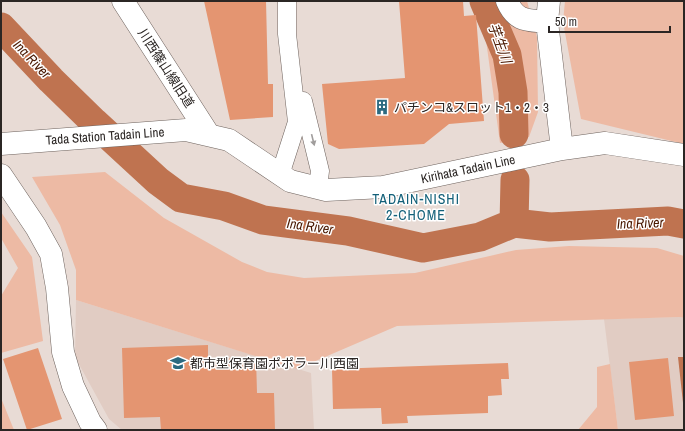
<svg xmlns="http://www.w3.org/2000/svg" width="685" height="431" font-family="'Archivo Narrow','Noto Sans JP',sans-serif">
  <style>
    .built { fill: #e1ccc3 }
    .green { fill: #edbaa4 }
    .water { fill: #bf7350 }
    .lines { fill: none; stroke-linecap: round; stroke-linejoin: round }
    .river { stroke: #bf7350; stroke-width: 29 }
    .building { fill: #e49571 }
    .street-casing { stroke: #6e635e; stroke-width: 19 }
    .secondary-casing { stroke: #6e635e; stroke-width: 23 }
    .street { stroke: #fff; stroke-width: 18 }
    .secondary { stroke: #fff; stroke-width: 22 }
    .oneway { fill: #a09d9c }
    .labels { text-anchor: middle; dominant-baseline: central; stroke-width: 3; stroke-linejoin: round; paint-order: stroke }
    .street-label { font-size: 13px; fill: #2b2624; stroke: #fff }
    .poi-label { font-size: 13px; fill: #2b2624; stroke: #fff; text-anchor: start }
    .water-label { font-size: 14px; font-style: italic; fill: #491800; stroke: #fff }
    .neighbourhood-label { font-size: 14px; letter-spacing: 1px; fill: #136079; stroke: #fff }
  </style>
  <rect width="100%" height="100%" fill="#e8dbd5"/>
  <path class="built" d="M76,300L311,373L314,430H122L109,419L75,357Z
    M680,317L684,318V430H618L604,319Z"/>
  <path class="green" d="M476,1H527L537,37L538,112L529,137L500,143L483,18Z
    M565,1H684V144L581,119L563,22Z
    M105,172L164,218L242,262L267,272L304,278L415,273L516,250L569,246L657,248L684,256V318L680,317L397,326L297,369L76,300V270L60,225L32,177Z
    M1,212L32,257L43,341L1,353V296L18,268L1,238Z
    M610,364L618,430H578L597,407V367Z
    M1,398L14,430H1Z"/>
  <path class="water" d="M678,357H684V412Z"/>
  <g class="lines">
    <path class="river" d="M484,1L507,55L513,92L514,134
      M1,27L51,80L94,122L158,181L181,198L224,206L263,220L348,231L423,248L480,237L514,223L550,227L668,221L684,224
      M514,223L515,180"/>
  </g>
  <path class="building" d="M204,1H266L268,84H273V117L230,120Z
    M399,1H463L464,16L476,15L484,121L449,124L424,144L339,149L328,144L322,84L405,78Z
    M208,345V359L256,358L257,393H274L275,430H161L160,417L124,418L122,348Z
    M38,348L62,419L27,430L3,359Z
    M668,358L674,416L635,420L629,362Z
    M508,363L509,379H501L502,395L488,396V413L407,416L408,423L382,424L381,408L333,409L332,369Z"/>
  <g class="lines">
    <defs>
      <path id="street" d="M303,101L320,171L318,188
        M280,175L297,122L287,34V1"/>
      <path id="secondary" d="M123,1L209,135
        M507,1C516,22 527,20 547,22
        M549,1L547,22L562,149
        M1,144L186,130L229,140L290,181L326,190L383,187L562,149L605,143L684,155
        M1,175L36,227L51,254L57,288L63,352L73,386L90,422L96,430"/>
    </defs>
    <use href="#street" class="street-casing"/>
    <use href="#secondary" class="secondary-casing"/>
    <use href="#street" class="street"/>
    <use href="#secondary" class="secondary"/>
  </g>
  <defs><path id="oneway-solid" d="M-6-.8H1V-3.2L6.5 0L1 3.2V.8H-6Z"/></defs>
  <use class="oneway" href="#oneway-solid" transform="translate(313 140) rotate(76)"/>
  <defs>
    <symbol id="building-bare" viewBox="-9 -9 18 18"><path d="M-4-6H4V6H1V3H-1V6H-4ZM-2.5-4.3h1.7v1.8h-1.7ZM.8-4.3h1.7v1.8H.8ZM-2.5-1h1.7V.8h-1.7ZM.8-1h1.7V.8H.8Z" fill="#2c6a80" stroke="#fff" stroke-width="2.5" paint-order="stroke"/></symbol>
    <symbol id="school-bare" viewBox="-9 -9 18 18"><path d="M0-5L7-2L0 1L-7-2ZM-4 1L0 2.5L4 1V4Q0 6-4 4Z" fill="#2c6a80" stroke="#fff" stroke-width="2.5" paint-order="stroke"/></symbol>
  </defs>
  <g fill-rule="evenodd">
    <use href="#building-bare" x="371" y="96" width="22" height="22"/>
    <use href="#school-bare" x="167" y="352" width="22" height="22"/>
  </g>
  <g class="labels">
    <g class="street-label">
      <text transform="translate(166 68) rotate(57)">川西篠山線旧道</text>
      <text transform="translate(105 136) rotate(-4)">Tada Station Tadain Line</text>
      <text transform="translate(468 169) rotate(-12)">Kirihata Tadain Line</text>
    </g>
    <g class="poi-label">
      <text x="394" y="107">パチンコ&amp;スロット1・2・3</text>
      <text x="190" y="363">都市型保育園ポポラー川西園</text>
    </g>
    <g class="water-label">
      <text transform="translate(500 43) rotate(70)">芋生川</text>
      <text transform="translate(32 59) rotate(46)">Ina River</text>
      <text transform="translate(640 223) rotate(-2)">Ina River</text>
      <text transform="translate(310 226) rotate(8)">Ina River</text>
    </g>
    <g class="neighbourhood-label">
      <text x="416" y="199">TADAIN-NISHI<tspan x="416" dy="16">2-CHOME</tspan></text>
    </g>
  </g>
  <rect width="685" height="431" fill="none" stroke="#2b2624" stroke-width="4"/>
  <path d="M549 26v6h121v-6" fill="none" stroke="#2b2624" stroke-width="2"/>
  <text x="555" y="26" font-size="12" fill="#2b2624" stroke="#ffffff" stroke-width="3" paint-order="stroke">50 m</text>
</svg>
